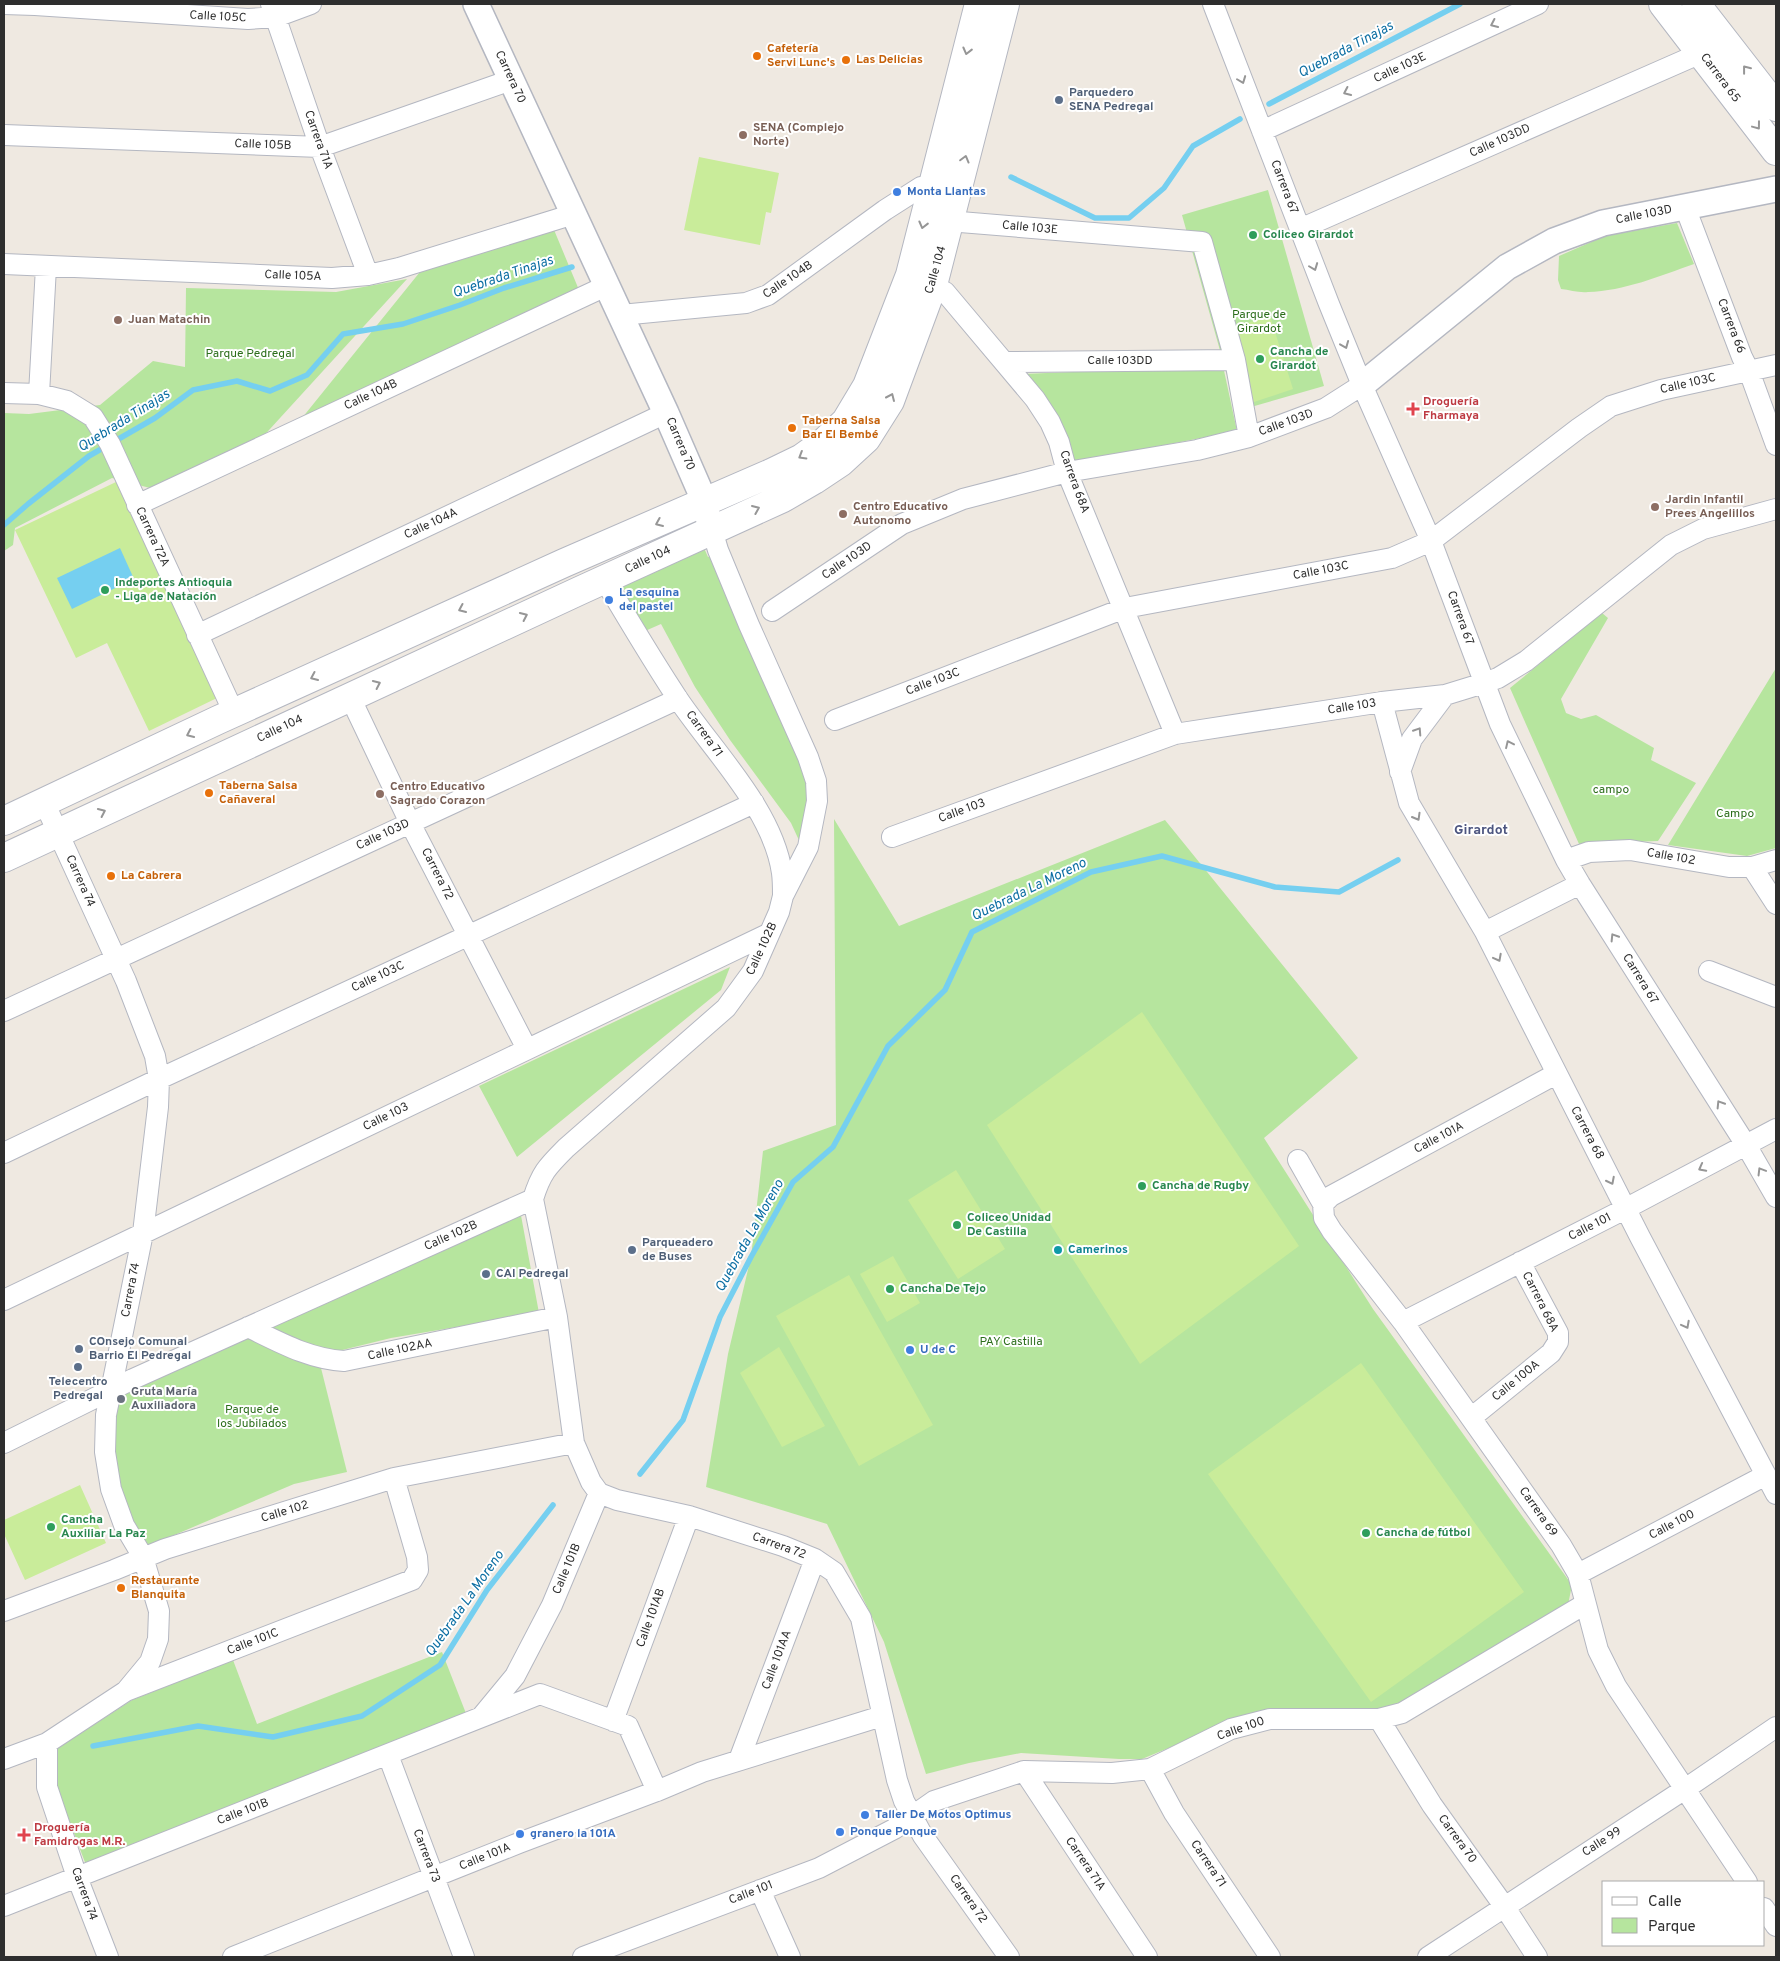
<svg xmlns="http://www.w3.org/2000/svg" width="1780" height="1961" font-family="Overpass,sans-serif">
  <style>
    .green { fill: #b6e59e }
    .pitch { fill: #c9ec9a }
    .water { fill: #75cff0 }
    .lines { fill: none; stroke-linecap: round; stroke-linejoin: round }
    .stream { stroke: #75cff0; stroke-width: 5.5 }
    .minor-casing { stroke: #b4b7c1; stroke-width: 22 }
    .tertiary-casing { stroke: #b4b7c1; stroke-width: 28 }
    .secondary-casing { stroke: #b4b7c1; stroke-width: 30 }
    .minor { stroke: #fff; stroke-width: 20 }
    .tertiary { stroke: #fff; stroke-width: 25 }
    .secondary { stroke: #fff; stroke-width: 28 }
    .oneway { stroke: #969696 }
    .food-dot { fill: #e8710a; stroke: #fff; stroke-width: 2 }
    .service-dot { fill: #5c6f8a; stroke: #fff; stroke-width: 2 }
    .education-dot { fill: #8d6e63; stroke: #fff; stroke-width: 2 }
    .shop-dot { fill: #3f7fe0; stroke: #fff; stroke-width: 2 }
    .leisure-dot { fill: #2e9e5b; stroke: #fff; stroke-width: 2 }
    .health-dot { fill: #e0444e; stroke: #fff; stroke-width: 2 }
    .culture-dot { fill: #0f9aa8; stroke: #fff; stroke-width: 2 }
    .worship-dot { fill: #6b7280; stroke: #fff; stroke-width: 2 }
    .labels { text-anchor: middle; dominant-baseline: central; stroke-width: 4; stroke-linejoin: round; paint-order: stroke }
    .street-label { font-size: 12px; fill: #2e2e2e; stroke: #fff }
    .food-label { font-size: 12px; font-weight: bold; fill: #c56008; stroke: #fff; text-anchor: start }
    .service-label { font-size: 12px; font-weight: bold; fill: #4e5e75; stroke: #fff; text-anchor: start }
    .education-label { font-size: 12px; font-weight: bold; fill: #785e54; stroke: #fff; text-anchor: start }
    .shop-label { font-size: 12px; font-weight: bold; fill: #366cbe; stroke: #fff; text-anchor: start }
    .leisure-label { font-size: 12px; font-weight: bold; fill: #27864d; stroke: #fff; text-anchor: start }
    .park-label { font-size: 12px; fill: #2c6e1b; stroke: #fff }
    .health-label { font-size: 12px; font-weight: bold; fill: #be3a42; stroke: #fff; text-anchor: start }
    .culture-label { font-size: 12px; font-weight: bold; fill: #0d838f; stroke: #fff; text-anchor: start }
    .worship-label { font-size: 12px; font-weight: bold; fill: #5b616d; stroke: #fff; text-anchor: start }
    .water-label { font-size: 14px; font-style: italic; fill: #0d6fa3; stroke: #fff }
    .neighbourhood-label { font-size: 14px; font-weight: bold; fill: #4d5680; stroke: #fff }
  </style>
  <rect width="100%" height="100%" fill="#efe9e1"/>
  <path class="green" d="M1268,190L1324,386L1237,411L1182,215Z
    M1677,223L1694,264C1660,276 1624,291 1588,292C1579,293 1570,290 1561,289L1558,280L1559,256L1605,236Z
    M552,225L579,290L302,418L428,262Z
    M407,279L259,441L150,488L112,478L15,528L13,545L4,551V413L29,414L100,405L153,361L185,367L186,288L336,292Z
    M1223,366L1237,431L1072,463L1022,374Z
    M704,548L708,557L715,554L811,781L803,849L791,823L730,740L695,687L661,624L645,631L620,595L626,592L621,585Z
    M1602,613L1608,618L1561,699L1566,713L1581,719L1596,715L1654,748L1651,760L1696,783L1658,841L1579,844L1510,688Z
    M1776,668V848L1747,856L1668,845Z
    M834,819L899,926L1165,820L1358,1058L1264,1138L1373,1309L1572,1585L1567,1610L1404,1703L1375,1711L1246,1716L1142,1759H1119L1021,1753L969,1763L926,1774L884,1642L827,1524L706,1487L728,1354L751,1257L763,1151L836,1125Z
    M730,967L721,990L517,1157L479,1086Z
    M520,1210L539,1313L391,1338L318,1356L347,1472L294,1484L144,1548L110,1467L115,1397Z
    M442,1652L467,1716L86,1865L55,1783L58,1748L132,1700L233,1660L257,1724Z"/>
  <path class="pitch" d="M699,157L779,173L771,213L766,212L760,245L684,230Z
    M1270,316L1293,389L1251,403L1228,329Z
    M116,482L217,698L149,731L107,643L76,658L15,530Z
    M1142,1012L1299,1246L1140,1364L987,1125Z
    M956,1170L1005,1249L958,1279L908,1200Z
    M893,1256L920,1303L887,1322L860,1274Z
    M849,1275L933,1425L859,1466L776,1316Z
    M779,1347L825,1426L782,1447L740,1373Z
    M1361,1363L1524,1592L1371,1702L1208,1474Z
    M80,1485L106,1543L25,1580L4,1534V1520Z"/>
  <path class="water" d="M120,548L134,579L72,609L57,578Z"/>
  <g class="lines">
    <path class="stream" d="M1269,104L1460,4
      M1011,177L1095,218H1129L1164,188L1193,146L1240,119
      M4,525L28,504L89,456L155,418L193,390L237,381L270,391L307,375L343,334L403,324L460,305L504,288L572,267
      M640,1474L683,1420L720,1317L751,1257L793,1182L833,1147L888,1046L945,990L972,932L1091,872L1162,856L1275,887L1339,892L1398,860
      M93,1746L198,1726L273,1737L362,1716L440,1665L487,1590L553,1505"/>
    <defs>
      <path id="minor" d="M4,4L35,5L248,19L276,17L311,4
        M271,4L320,147L368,275
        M1213,4L1329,304L1362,385L1431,541L1500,724L1566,860L1580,884L1746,1145L1776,1197
        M1262,131L1538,4
        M4,135L320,147L511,80
        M1685,207L1742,357L1749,371L1776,445
        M948,221L1202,242L1235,360L1249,437
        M1300,229L1701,53
        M4,264L332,278L368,275L399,268L574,214
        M921,280L945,292L1035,399L1050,422L1059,442L1067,472L1175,734
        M621,315L746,303L768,295L885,210L921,187L933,186
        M1005,362L1235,360
        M4,393L39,394L67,401L93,417L110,444L234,713
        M39,394L46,267
        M137,505L606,286
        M712,530L718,550L749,625L808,757L816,781L817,801L808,847L783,896L779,912L753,971L726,1008L566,1148C547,1167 541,1173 533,1199L557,1317L574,1443L591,1482L599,1493L617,1500L689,1516L783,1546L815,1559L834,1572L861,1618L897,1780L904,1801L923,1836L1009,1957
        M604,579C628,619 652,660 678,699C713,751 773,810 782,873C783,880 783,888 783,896
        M772,611L902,524L963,499L1067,472L1197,450L1249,437L1326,408L1362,385
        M197,635L666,413
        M350,697L410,823L527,1049
        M1382,702L1409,803L1485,932L1640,1237L1776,1494
        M835,720L1125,608L1392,558L1431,541L1579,428L1611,406L1661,390L1776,365
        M1400,772L1412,739L1445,695
        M44,802L126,981L155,1056L159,1079L158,1107L143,1233L106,1415L105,1452L111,1489L124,1525L143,1557L159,1611L158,1639L150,1662L126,1691
        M892,837L1175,734L1382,702L1445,695L1484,683L1498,678L1526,661L1671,545L1703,529L1776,509
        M1566,860L1589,852L1630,850L1729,867H1752L1776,860
        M1752,867L1776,904
        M1485,932L1580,884
        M1709,971L1776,997
        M4,1011L678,699
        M4,1153L159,1079L754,803
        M1298,1160L1323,1204L1324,1218L1332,1231L1403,1322L1561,1545L1578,1574L1598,1650L1616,1686L1747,1882
        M1323,1204L1331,1196L1556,1074
        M4,1300L768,934
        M1403,1322L1625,1209L1776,1129
        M248,1327C279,1342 309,1359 344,1361L557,1317
        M1471,1418L1551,1353L1558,1342V1333L1520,1262
        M4,1443L133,1379L533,1199
        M1578,1574L1766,1475
        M4,1611L114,1570L165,1549L394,1478L574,1443
        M482,1716L515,1676L552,1605L599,1493
        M1379,1719L1432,1805L1504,1906L1537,1957
        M613,1721L689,1516
        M47,1743V1787L77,1877L108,1957
        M388,1755L464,1957
        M4,1759L47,1743L126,1691L412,1580L418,1570L417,1557L394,1478
        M739,1760L815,1559
        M1150,1769L1174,1813L1270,1957
        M1024,1771L1147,1957
        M760,1890L790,1957
        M4,1906L540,1694L628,1726L657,1791
        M1764,1908L1776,1926
        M233,1957L519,1843L657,1791L702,1772L882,1716
        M583,1957L819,1868L894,1829L934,1801L1024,1771L1112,1773L1150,1769L1231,1729L1270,1719H1379L1402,1713L1585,1604
        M1428,1957L1685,1789L1776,1727"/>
      <path id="tertiary" d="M476,4L666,413L700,491L712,530
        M1362,385L1507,267L1554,241L1603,223L1776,189"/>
      <path id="secondary" d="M1663,4L1776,151
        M1696,4L1776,107
        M4,821L218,720L564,563L771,473L802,458L823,443L846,421L867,386L910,275L979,4
        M4,858L579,591L783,498L814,480L841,462L866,439L890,401L933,285L1005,4"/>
    </defs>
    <use href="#minor" class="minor-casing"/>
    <use href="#tertiary" class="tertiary-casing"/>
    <use href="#secondary" class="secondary-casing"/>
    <use href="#minor" class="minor"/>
    <use href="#tertiary" class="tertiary"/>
    <use href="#secondary" class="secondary"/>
  </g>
  <defs><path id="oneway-chevron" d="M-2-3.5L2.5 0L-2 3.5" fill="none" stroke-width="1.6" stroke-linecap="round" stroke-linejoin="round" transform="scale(1.25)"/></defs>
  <g class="oneway">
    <use href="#oneway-chevron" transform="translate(1494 24) rotate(155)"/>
    <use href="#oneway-chevron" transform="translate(967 51) rotate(104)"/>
    <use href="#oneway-chevron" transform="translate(1746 69) rotate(-128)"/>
    <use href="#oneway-chevron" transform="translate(1242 80) rotate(69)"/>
    <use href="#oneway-chevron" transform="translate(1347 92) rotate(155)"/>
    <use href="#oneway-chevron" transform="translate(1757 126) rotate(53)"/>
    <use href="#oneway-chevron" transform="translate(965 159) rotate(-75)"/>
    <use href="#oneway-chevron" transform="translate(923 225) rotate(104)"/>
    <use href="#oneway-chevron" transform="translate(1314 267) rotate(69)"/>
    <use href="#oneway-chevron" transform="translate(1345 345) rotate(68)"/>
    <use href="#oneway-chevron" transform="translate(891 397) rotate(-66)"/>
    <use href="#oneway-chevron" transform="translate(802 456) rotate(149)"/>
    <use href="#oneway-chevron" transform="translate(756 509) rotate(-23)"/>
    <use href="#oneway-chevron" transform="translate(659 523) rotate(157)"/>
    <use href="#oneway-chevron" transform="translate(462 609) rotate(156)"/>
    <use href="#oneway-chevron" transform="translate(524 616) rotate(-25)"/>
    <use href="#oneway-chevron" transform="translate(314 677) rotate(156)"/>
    <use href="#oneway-chevron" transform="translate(377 684) rotate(-25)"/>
    <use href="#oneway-chevron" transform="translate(1418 731) rotate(-57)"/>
    <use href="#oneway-chevron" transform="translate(190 734) rotate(155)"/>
    <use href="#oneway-chevron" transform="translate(1509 744) rotate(-115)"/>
    <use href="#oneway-chevron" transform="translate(102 812) rotate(-25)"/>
    <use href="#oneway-chevron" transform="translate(1417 817) rotate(60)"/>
    <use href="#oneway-chevron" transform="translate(1614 937) rotate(-122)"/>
    <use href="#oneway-chevron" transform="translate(1498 958) rotate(62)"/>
    <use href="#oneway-chevron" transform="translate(1720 1104) rotate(-122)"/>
    <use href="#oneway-chevron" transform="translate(1702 1168) rotate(152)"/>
    <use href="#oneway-chevron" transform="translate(1761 1171) rotate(-121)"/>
    <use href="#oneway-chevron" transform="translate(1611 1181) rotate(63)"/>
    <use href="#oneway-chevron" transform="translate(1686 1325) rotate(62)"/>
  </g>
  <g class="food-dot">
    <circle cx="757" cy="56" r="5"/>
    <circle cx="846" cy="60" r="5"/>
    <circle cx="792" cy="428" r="5"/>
    <circle cx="209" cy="793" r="5"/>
    <circle cx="111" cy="876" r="5"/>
    <circle cx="121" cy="1588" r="5"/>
  </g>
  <g class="service-dot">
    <circle cx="1059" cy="100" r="5"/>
    <circle cx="632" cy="1250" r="5"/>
    <circle cx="486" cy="1274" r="5"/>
    <circle cx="79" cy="1349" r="5"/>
    <circle cx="78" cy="1367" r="5"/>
  </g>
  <g class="education-dot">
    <circle cx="743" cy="135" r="5"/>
    <circle cx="118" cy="320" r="5"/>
    <circle cx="1655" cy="507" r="5"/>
    <circle cx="843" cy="514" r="5"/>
    <circle cx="380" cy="794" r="5"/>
  </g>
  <g class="shop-dot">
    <circle cx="897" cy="192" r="5"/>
    <circle cx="609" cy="600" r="5"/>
    <circle cx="910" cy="1350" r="5"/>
    <circle cx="865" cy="1815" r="5"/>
    <circle cx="840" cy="1832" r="5"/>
    <circle cx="520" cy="1834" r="5"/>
  </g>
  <g class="leisure-dot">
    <circle cx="1253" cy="235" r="5"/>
    <circle cx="1260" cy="359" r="5"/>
    <circle cx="105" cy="590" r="5"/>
    <circle cx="1142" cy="1186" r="5"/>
    <circle cx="957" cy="1225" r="5"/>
    <circle cx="890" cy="1289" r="5"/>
    <circle cx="51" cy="1527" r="5"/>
    <circle cx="1366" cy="1533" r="5"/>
  </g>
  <g class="health-dot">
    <path d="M1410.5 401.5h5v5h5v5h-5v5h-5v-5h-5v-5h5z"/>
    <path d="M21.5 1827.5h5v5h5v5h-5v5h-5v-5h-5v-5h5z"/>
  </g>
  <circle class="culture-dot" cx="1058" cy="1250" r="5"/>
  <circle class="worship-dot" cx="121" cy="1399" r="5"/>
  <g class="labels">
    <g class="street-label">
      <text transform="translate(218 17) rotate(3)">Calle 105C</text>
      <text transform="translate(1400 68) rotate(-25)">Calle 103E</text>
      <text transform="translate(510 77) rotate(65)">Carrera 70</text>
      <text transform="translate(1720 78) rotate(53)">Carrera 65</text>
      <text transform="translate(318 140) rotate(70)">Carrera 71A</text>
      <text transform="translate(1500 141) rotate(-24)">Calle 103DD</text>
      <text transform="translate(263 145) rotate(2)">Calle 105B</text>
      <text transform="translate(1284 187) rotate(69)">Carrera 67</text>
      <text transform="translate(1644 215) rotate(-11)">Calle 103D</text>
      <text transform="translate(1030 228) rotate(5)">Calle 103E</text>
      <text transform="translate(936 270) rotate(-74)">Calle 104</text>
      <text transform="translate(293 276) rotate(2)">Calle 105A</text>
      <text transform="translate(788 280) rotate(-34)">Calle 104B</text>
      <text transform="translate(1731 326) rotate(69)">Carrera 66</text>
      <text x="1120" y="361">Calle 103DD</text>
      <text transform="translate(1688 384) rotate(-13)">Calle 103C</text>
      <text transform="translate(371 395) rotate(-25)">Calle 104B</text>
      <text transform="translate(1286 423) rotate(-20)">Calle 103D</text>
      <text transform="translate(680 444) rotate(67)">Carrera 70</text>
      <text transform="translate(1074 482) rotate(70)">Carrera 68A</text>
      <text transform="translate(431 524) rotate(-25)">Calle 104A</text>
      <text transform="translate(152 537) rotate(65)">Carrera 72A</text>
      <text transform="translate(648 560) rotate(-25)">Calle 104</text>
      <text transform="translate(847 561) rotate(-34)">Calle 103D</text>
      <text transform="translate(1321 571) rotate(-11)">Calle 103C</text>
      <text transform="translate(1460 618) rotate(70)">Carrera 67</text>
      <text transform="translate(933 682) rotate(-21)">Calle 103C</text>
      <text transform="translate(1352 707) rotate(-9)">Calle 103</text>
      <text transform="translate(280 729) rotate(-25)">Calle 104</text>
      <text transform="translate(704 734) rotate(54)">Carrera 71</text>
      <text transform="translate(962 811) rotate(-20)">Calle 103</text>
      <text transform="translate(383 835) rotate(-25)">Calle 103D</text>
      <text transform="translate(1671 857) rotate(10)">Calle 102</text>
      <text transform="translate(437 874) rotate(63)">Carrera 72</text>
      <text transform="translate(80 881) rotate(66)">Carrera 74</text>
      <text transform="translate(762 949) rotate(-65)">Calle 102B</text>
      <text transform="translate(378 977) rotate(-25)">Calle 103C</text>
      <text transform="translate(1640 979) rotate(58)">Carrera 67</text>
      <text transform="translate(386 1117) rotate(-26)">Calle 103</text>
      <text transform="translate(1587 1133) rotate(62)">Carrera 68</text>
      <text transform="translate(1439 1138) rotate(-28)">Calle 101A</text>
      <text transform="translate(1590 1227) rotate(-27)">Calle 101</text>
      <text transform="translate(451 1236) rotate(-24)">Calle 102B</text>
      <text transform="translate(131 1290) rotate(-79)">Carrera 74</text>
      <text transform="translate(1540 1302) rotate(63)">Carrera 68A</text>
      <text transform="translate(400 1350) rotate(-12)">Calle 102AA</text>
      <text transform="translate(1516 1381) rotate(-39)">Calle 100A</text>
      <text transform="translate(285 1512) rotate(-17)">Calle 102</text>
      <text transform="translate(1538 1512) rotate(55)">Carrera 69</text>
      <text transform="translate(1672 1525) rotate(-28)">Calle 100</text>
      <text transform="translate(779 1546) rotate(20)">Carrera 72</text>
      <text transform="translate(567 1569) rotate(-67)">Calle 101B</text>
      <text transform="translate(651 1618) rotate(-70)">Calle 101AB</text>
      <text transform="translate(253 1642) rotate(-21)">Calle 101C</text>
      <text transform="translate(777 1660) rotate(-69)">Calle 101AA</text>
      <text transform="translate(1241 1729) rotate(-19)">Calle 100</text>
      <text transform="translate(243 1812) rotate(-21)">Calle 101B</text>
      <text transform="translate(1457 1839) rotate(54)">Carrera 70</text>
      <text transform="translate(1602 1842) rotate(-33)">Calle 99</text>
      <text transform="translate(426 1856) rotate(69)">Carrera 73</text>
      <text transform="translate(485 1857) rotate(-22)">Calle 101A</text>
      <text transform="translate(1085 1864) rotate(56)">Carrera 71A</text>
      <text transform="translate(1208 1864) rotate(56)">Carrera 71</text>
      <text transform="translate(751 1893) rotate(-21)">Calle 101</text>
      <text transform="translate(84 1894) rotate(70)">Carrera 74</text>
      <text transform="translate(968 1899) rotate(55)">Carrera 72</text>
    </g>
    <g class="food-label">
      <text x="767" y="49">Cafetería<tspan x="767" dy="14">Servi Lunc's</tspan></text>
      <text x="856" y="60">Las Delicias</text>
      <text x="802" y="421">Taberna Salsa<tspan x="802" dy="14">Bar El Bembé</tspan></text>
      <text x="219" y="786">Taberna Salsa<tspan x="219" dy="14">Cañaveral</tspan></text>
      <text x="121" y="876">La Cabrera</text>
      <text x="131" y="1581">Restaurante<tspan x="131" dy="14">Blanquita</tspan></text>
    </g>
    <g class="service-label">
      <text x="1069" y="93">Parquedero<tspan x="1069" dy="14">SENA Pedregal</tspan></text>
      <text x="642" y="1243">Parqueadero<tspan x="642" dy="14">de Buses</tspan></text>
      <text x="496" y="1274">CAI Pedregal</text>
      <text x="89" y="1342">COnsejo Comunal<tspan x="89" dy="14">Barrio El Pedregal</tspan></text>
      <text x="78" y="1382" text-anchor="middle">Telecentro<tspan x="78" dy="14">Pedregal</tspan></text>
    </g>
    <g class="education-label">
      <text x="753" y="128">SENA (Complejo<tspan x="753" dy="14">Norte)</tspan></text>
      <text x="128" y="320">Juan Matachin</text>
      <text x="1665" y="500">Jardin Infantil<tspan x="1665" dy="14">Prees Angelillos</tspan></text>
      <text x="853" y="507">Centro Educativo<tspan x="853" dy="14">Autonomo</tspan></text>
      <text x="390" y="787">Centro Educativo<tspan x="390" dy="14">Sagrado Corazon</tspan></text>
    </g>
    <g class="shop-label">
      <text x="907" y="192">Monta Llantas</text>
      <text x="619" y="593">La esquina<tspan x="619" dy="14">del pastel</tspan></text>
      <text x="920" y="1350">U de C</text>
      <text x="875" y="1815">Taller De Motos Optimus</text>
      <text x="850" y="1832">Ponque Ponque</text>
      <text x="530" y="1834">granero la 101A</text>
    </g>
    <g class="leisure-label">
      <text x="1263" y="235">Coliceo Girardot</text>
      <text x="1270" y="352">Cancha de<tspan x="1270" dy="14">Girardot</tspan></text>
      <text x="115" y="583">Indeportes Antioquia<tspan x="115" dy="14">- Liga de Natación</tspan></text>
      <text x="1152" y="1186">Cancha de Rugby</text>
      <text x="967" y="1218">Coliceo Unidad<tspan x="967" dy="14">De Castilla</tspan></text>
      <text x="900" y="1289">Cancha De Tejo</text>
      <text x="61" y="1520">Cancha<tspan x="61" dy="14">Auxiliar La Paz</tspan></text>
      <text x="1376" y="1533">Cancha de fútbol</text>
    </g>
    <g class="park-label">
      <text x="1259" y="315">Parque de<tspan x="1259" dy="14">Girardot</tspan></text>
      <text x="250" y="354">Parque Pedregal</text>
      <text x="1611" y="790">campo</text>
      <text x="1735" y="814">Campo</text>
      <text x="1011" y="1342">PAY Castilla</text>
      <text x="252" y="1410">Parque de<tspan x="252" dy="14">los Jubilados</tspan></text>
    </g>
    <g class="health-label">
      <text x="1423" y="402">Droguería<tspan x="1423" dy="14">Fharmaya</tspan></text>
      <text x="34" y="1828">Droguería<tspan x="34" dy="14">Famidrogas M.R.</tspan></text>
    </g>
    <g class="culture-label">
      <text x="1068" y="1250">Camerinos</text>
    </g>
    <g class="worship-label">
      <text x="131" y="1392">Gruta María<tspan x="131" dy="14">Auxiliadora</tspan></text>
    </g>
    <g class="water-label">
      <text transform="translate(1346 50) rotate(-28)">Quebrada Tinajas</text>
      <text transform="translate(503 277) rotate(-19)">Quebrada Tinajas</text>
      <text transform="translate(124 421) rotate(-32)">Quebrada Tinajas</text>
      <text transform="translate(1029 890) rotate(-26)">Quebrada La Moreno</text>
      <text transform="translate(750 1236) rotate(-61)">Quebrada La Moreno</text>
      <text transform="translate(465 1604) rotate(-55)">Quebrada La Moreno</text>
    </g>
    <g class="neighbourhood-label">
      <text x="1481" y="830">Girardot</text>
    </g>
  </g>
  <rect width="1780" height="1961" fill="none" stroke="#2e2e2e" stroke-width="10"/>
  <rect x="1602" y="1881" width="162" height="65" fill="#ffffff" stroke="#ababab"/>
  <rect x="1612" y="1897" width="25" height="8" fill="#ffffff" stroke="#ababab"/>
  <text x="1648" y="1906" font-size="15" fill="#2e2e2e">Calle</text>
  <rect x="1612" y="1918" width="25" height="15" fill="#b6e59e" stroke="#ababab"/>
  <text x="1648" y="1931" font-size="15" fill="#2e2e2e">Parque</text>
</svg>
